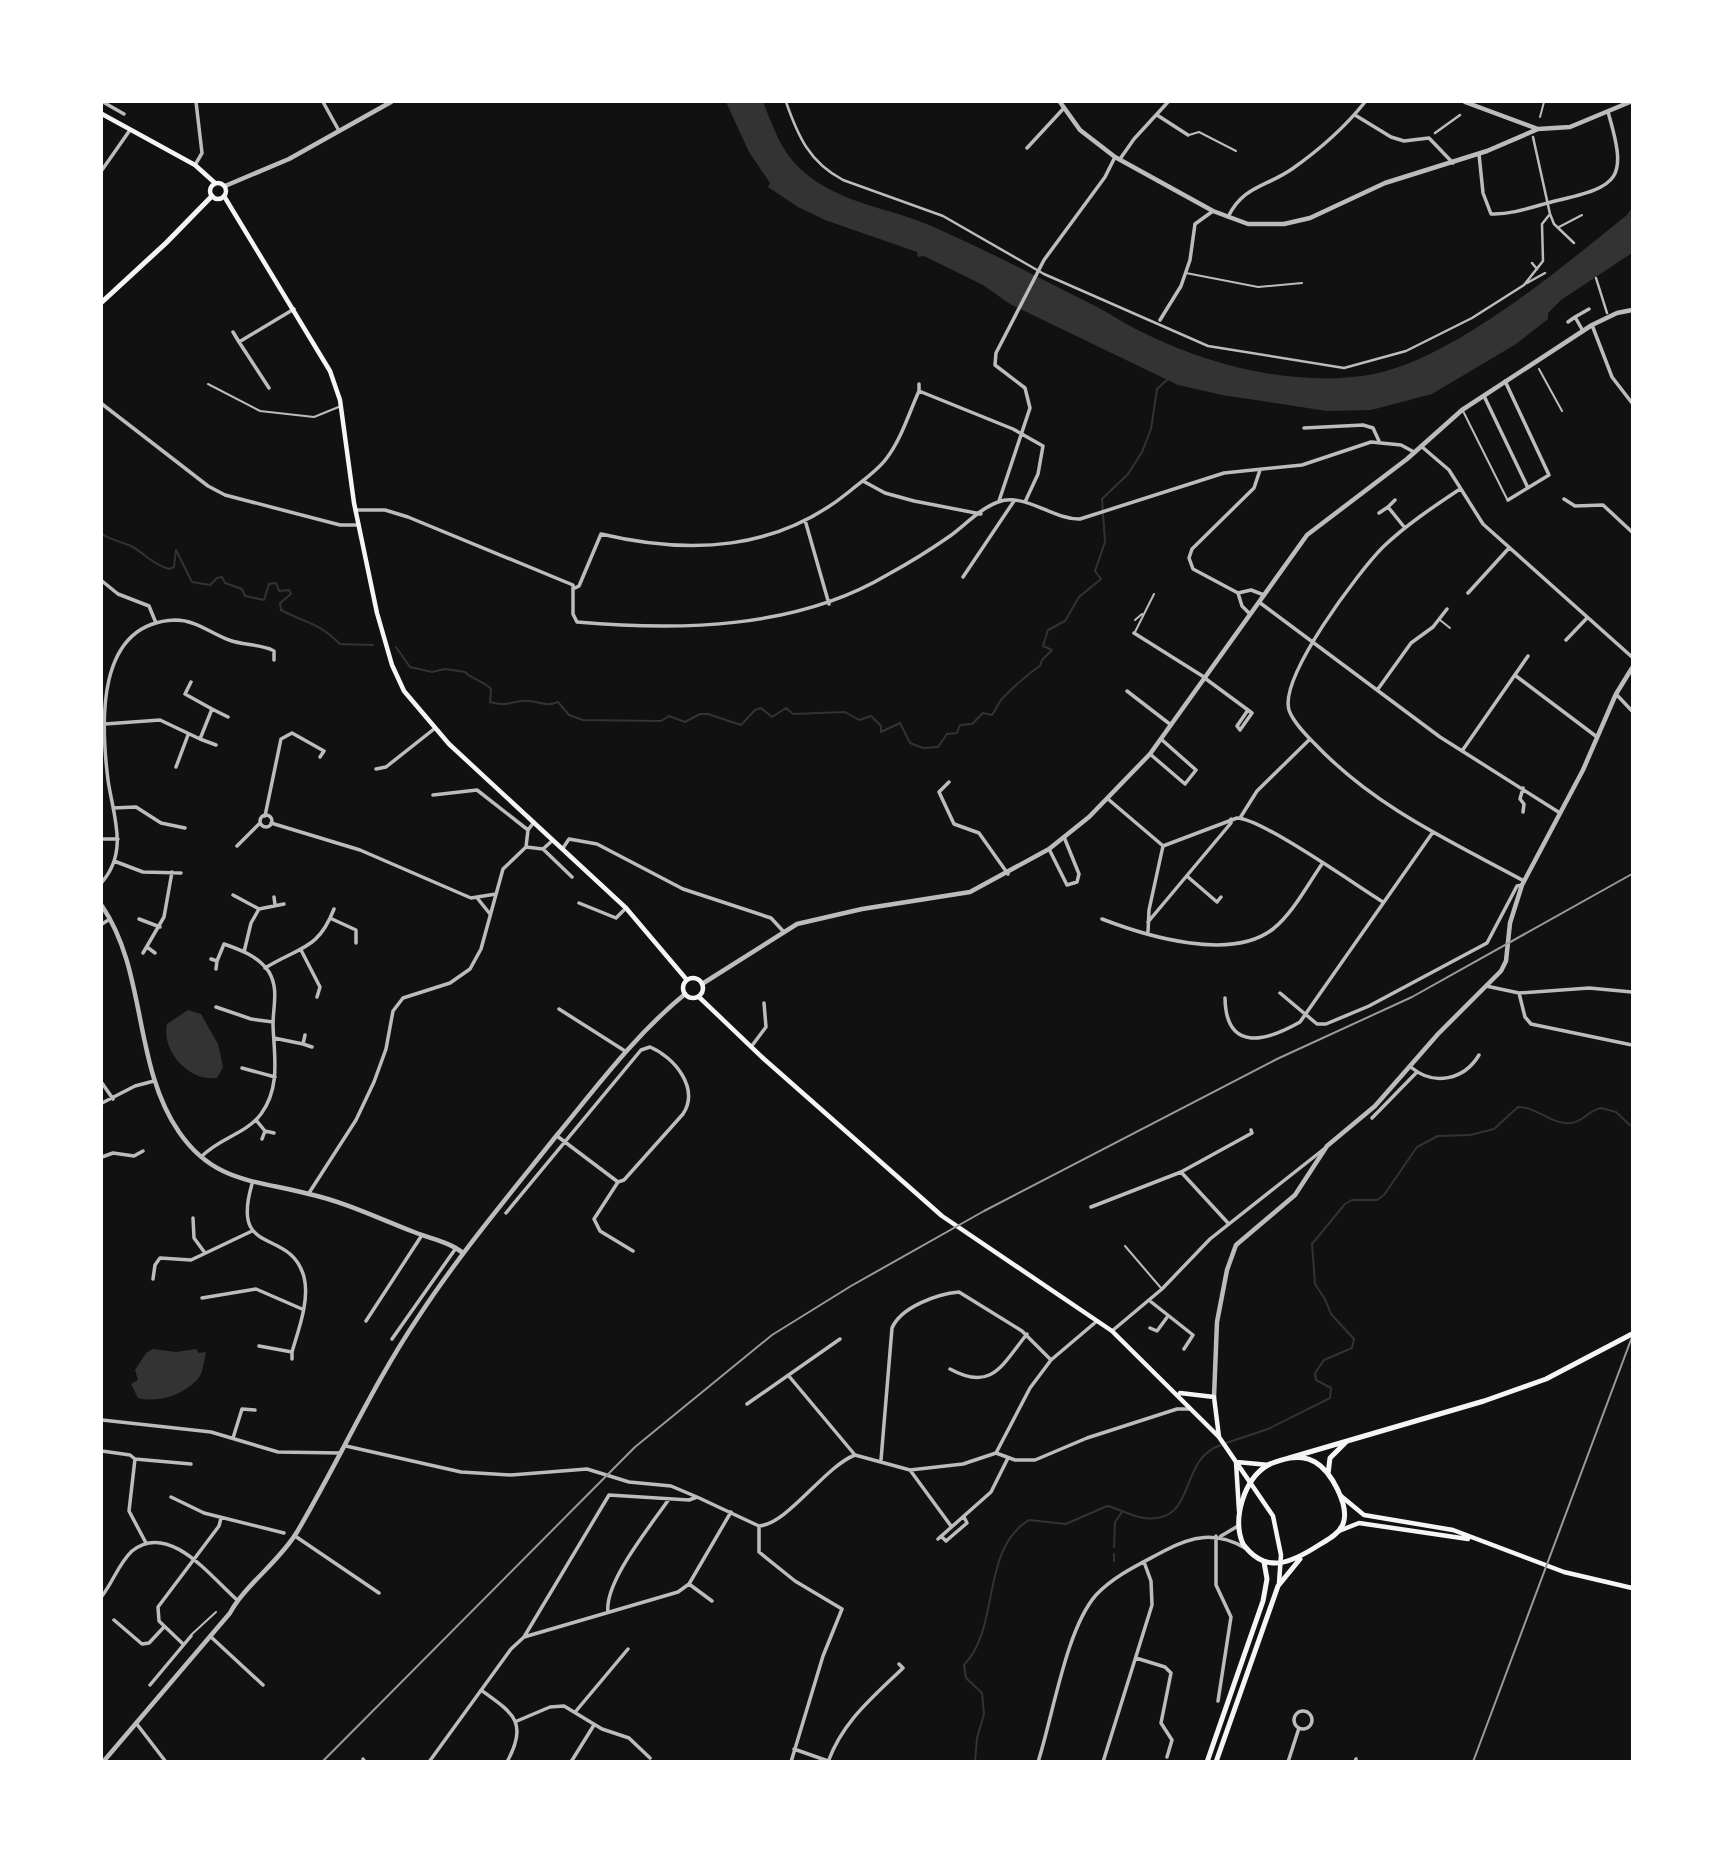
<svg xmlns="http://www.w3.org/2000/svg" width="1734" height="1863" font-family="Signika,sans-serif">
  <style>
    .water { fill: #333 }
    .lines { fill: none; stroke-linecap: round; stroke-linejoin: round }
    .stream { stroke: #333; stroke-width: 2 }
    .service { stroke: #bcbcbc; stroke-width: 2 }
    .pedestrian { stroke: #bcbcbc; stroke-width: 2.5 }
    .minor { stroke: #bcbcbc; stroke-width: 3.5 }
    .tertiary { stroke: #bcbcbc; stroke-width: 4.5 }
    .secondary { stroke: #f5f5f5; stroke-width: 4.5 }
    .primary { stroke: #f5f5f5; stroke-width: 5 }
    .rail { stroke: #9a9a9a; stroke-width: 2 }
  </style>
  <rect width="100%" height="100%" fill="#111"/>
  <path class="water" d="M726,102H763C774,129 782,154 805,173C843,205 893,208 936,228C990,252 1044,280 1097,307C1114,316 1130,327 1148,335C1214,367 1300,388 1374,374C1455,358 1562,267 1627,215L1632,208V253L1561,300L1548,313V319L1516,344L1432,394L1371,410L1327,411L1222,395L1178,385L1010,304L983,285L924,256L918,257L917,252L825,220L798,207L768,187L770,183L749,152Z
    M188,1010L201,1014L218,1044L223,1067L217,1078C188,1082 161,1050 167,1024Z
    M153,1349L176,1352L196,1349L199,1353L206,1352C204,1361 203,1374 197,1380C181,1396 158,1403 138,1398L131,1384L138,1380L135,1370L146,1353Z"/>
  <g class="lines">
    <path class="stream" d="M102,534C111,540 122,542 131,546C146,554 150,563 169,569L174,567L176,550L192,582L210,585L217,578L222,577L225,583L242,589L245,596L264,600L269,584L276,583L279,591L289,590L291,594L280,603L281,610C307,624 318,622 340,644L373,645
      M396,647L410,667L432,672L445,669L465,672C473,680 484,681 491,689L490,702C509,708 513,699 529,701C541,702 546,707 558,702L569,715L583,720L661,721L669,716L685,722L700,714H708L741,725L755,710L761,708L772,717L786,708L793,714L845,712L859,720L871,716L881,726V732L900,723L910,743L923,748L938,747L947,734L957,733L960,725L972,724L983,713L992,715C996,710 997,705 1001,700C1009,691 1030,672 1040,666L1042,660L1052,650L1043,646L1048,630L1065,621L1079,597L1101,579L1095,571L1105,542L1102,499L1128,474L1142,452L1151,429L1157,389L1168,379
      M1226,1443L1268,1429L1330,1398L1331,1388L1316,1380L1315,1373L1324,1360L1352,1348L1354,1339L1331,1314L1325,1299L1315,1284L1312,1244L1345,1204L1352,1200H1377L1384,1195L1417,1147L1438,1136L1470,1135L1494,1129L1518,1107C1538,1107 1551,1125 1571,1123C1583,1122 1589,1110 1601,1108L1616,1112L1632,1127
      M1114,1547L1115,1522L1122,1512
      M1114,1554V1561
      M975,1762L977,1738L984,1714L982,1693L966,1678L964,1665C1001,1626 980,1550 1029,1520L1066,1524L1107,1506C1120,1509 1131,1516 1144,1518C1198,1525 1177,1459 1221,1445"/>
    <path class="service" d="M1540,117L1544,102
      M1189,135L1199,132L1236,151
      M1559,227L1582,215
      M1186,273L1258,287L1302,283
      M1539,369L1562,411
      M208,384L260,411L314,417L341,406
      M1463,411L1507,499
      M1135,620L1142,614
      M1440,620L1450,628
      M1135,632L1154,594
      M1125,1246L1161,1288
      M191,1635L216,1612"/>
    <path class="pedestrian" d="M786,102C798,136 809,162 843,180L943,216L1044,274L1208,346L1344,368L1406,351L1472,318L1524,285L1543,261L1542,224L1550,214
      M1435,133L1460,115
      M1533,137L1550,214L1554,224L1574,243
      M1532,263L1537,269
      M1596,278L1607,313
      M1527,283L1545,273"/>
    <path class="minor" d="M103,102L124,114
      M323,102L338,129
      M1157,115L1188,135
      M1355,115L1391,137L1404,141L1429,138L1453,163
      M1027,148L1064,108
      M1479,154L1483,193L1491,214C1512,215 1535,206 1555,201C1620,186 1628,180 1608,112
      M1120,159L1134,139L1168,102
      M195,165L202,153L196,102
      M102,170L130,130
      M1228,217C1243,186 1266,187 1292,169C1319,150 1345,127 1365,102
      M1160,320L1181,286L1190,260L1195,224L1213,211
      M1568,322L1575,317
      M1592,325L1612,377L1632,403
      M1583,331L1575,317L1589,309
      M233,332L239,342
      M1505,381L1549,475L1508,500
      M269,388L239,342L294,309
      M919,391L1013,429L1043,446L1038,474L1025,502
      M1484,396L1528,488
      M102,404L208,486L225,495L340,525H359
      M1304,428L1363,425L1373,428L1379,441
      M1421,446L1449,470L1483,524L1632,657
      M863,481L885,493L914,501L981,514
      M1460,489C1433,507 1406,525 1383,547C1359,571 1279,677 1289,710C1293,722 1306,735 1315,744C1375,807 1448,840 1524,881
      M1564,499L1575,506L1603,505L1632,532
      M1395,500L1388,507L1405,528
      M999,501L1030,408L1025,388L995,365L996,353L1044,260L1105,177L1115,157
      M356,510H385L408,517L573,585V614L577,622C680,631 796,629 887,575C909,563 930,550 950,536C965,525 981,508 998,502C1025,492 1053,520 1080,519L1224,473L1302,465L1371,442L1401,445L1414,452
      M1379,513L1388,507
      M805,520L829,604
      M963,577L1014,501
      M102,581L118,594L149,606L156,623
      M575,588L579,586L601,534C690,555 777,551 850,491C862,481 877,471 886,459C901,440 909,413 919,391V384
      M1238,593L1193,569L1189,558L1192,549L1254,488L1260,470
      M1468,593L1509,548
      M1259,602L1440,737L1560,813
      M1250,614L1242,606L1238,593L1251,590L1264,595
      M1134,633L1204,677L1206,679L1248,710L1252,713L1240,730L1237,726L1248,710
      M1566,640L1587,618
      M1516,676L1597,737
      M191,682L185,694L212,709
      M1378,689L1411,643L1433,627L1447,609
      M1127,691L1171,725
      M1616,694L1632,711
      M105,724L160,720L200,739L212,709L228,717
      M200,739L216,745
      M1462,751L1528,656
      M1150,754L1185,784L1196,770L1161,739
      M176,767L188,735
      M376,769L386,767L434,729
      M949,782L939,792L954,824L979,833L1008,874
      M433,795L477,790L528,830
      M1108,799L1162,845
      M113,808L136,807L161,823L185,828
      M1523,812L1524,804L1520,799L1523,788
      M260 821a6 6 0 1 1 12 0a6 6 0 1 1-12 0Z
      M265,816L281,739L292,733L324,751L320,757
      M1240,818L1257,791L1310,739
      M271,823L360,850L471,898L496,894
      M102,839H118
      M237,846L260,823
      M526,847L543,849L553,840
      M563,848L569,839L597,844L683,889L771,918L783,931
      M543,849L572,877
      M1049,849L1067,885L1077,882L1079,874L1064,837
      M114,861L143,872L181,873
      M1188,877L1217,902L1221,897
      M102,882C129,851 113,815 108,780C101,724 95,623 175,620C196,620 210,633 229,640C242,645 257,644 270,649L274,651V660
      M233,895L259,909
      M274,897L275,905
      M478,899L490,914
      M579,903L616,918L626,908
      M139,919L160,927
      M332,919L356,930V943
      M1102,919C1146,936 1231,962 1273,929C1293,913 1308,884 1322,864
      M1148,922L1231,823V819
      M102,924L110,919
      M1148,932L1149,910L1163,846L1237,818C1261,818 1357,886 1383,902
      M147,947L155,953
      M301,950L320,987L317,997
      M244,952L251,923L259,909L284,904
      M143,953L164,917L172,872
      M211,959L217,961L216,969
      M265,968C301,946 318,950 334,909
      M1486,986L1519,993L1589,988L1632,992
      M1280,993L1317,1024H1326L1369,1006L1487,943L1517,886L1522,885
      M1519,993L1525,1017L1531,1024L1632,1045
      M1225,998C1226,1052 1265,1042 1300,1022L1433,832
      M216,1007L251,1019L273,1022
      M559,1009L625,1051
      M274,1038L303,1044L305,1035
      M303,1044L312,1047
      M751,1047L766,1027L764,1003
      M242,1068L275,1077
      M1412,1068C1434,1086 1464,1080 1479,1055
      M102,1083L113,1099
      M102,1103L135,1086L154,1081
      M1372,1118L1417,1072
      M256,1120L265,1131L274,1133
      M557,1136L618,1182
      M262,1139L265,1131
      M102,1157L113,1153L134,1156L143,1151
      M201,1157C219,1138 246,1134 261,1114C281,1087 274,1055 273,1025C273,1006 279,989 269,972C258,956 241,950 224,944L217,961
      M1181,1172L1228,1223
      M252,1184C230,1259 290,1226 304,1277C310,1300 298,1331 292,1352L259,1346
      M309,1193L356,1120L374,1082L386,1049L393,1011L403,998L450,983L470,969L481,949L503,869L526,847L528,830L534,822
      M1091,1207L1181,1172L1252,1133L1251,1130
      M506,1213L641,1050L650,1047C674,1057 700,1088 683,1114L624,1180L618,1182L594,1219L600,1231L633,1251
      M193,1218L194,1238L205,1253
      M153,1279L155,1265L160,1258L191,1260L252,1231
      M202,1298L256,1289L302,1309
      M1150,1301L1193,1335L1184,1349
      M366,1321L422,1235
      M1150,1328L1157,1331L1168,1316
      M1112,1331L1162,1289L1210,1239L1324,1149
      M392,1339L456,1248
      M292,1352V1359
      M950,1369C992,1392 1002,1365 1027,1334
      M788,1375L855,1455
      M747,1404L840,1339
      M102,1420L211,1432L278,1452L340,1453
      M233,1438L242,1409L255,1410
      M346,1446L461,1472L511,1475L587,1469L629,1482L671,1486L697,1497
      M102,1451L130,1455L135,1459L191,1464
      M996,1453L1015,1460H1035L1087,1438L1177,1409H1190
      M135,1459L129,1511L146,1543
      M881,1460L892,1328C901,1307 937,1294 959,1292L1022,1331L1051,1360
      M910,1470L951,1526
      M171,1497L204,1513L284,1533
      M759,1526C788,1524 824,1467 855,1455L910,1470L963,1464L996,1453L1030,1388L1051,1360L1097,1321
      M759,1526V1552L795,1581L842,1609L823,1656L791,1762
      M295,1536L379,1593
      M941,1536L946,1541L967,1523L964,1517
      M1216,1536V1585L1231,1617L1218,1701
      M1221,1536L1238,1526
      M938,1539L991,1492L1008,1458
      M689,1584L712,1601
      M102,1596C113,1582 119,1563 132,1551C169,1521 211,1577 236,1599
      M608,1612C604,1582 652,1524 669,1499
      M114,1620L142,1644L149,1643L164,1627
      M210,1636L263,1685
      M524,1637L678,1592L689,1584L731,1512
      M182,1643L159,1621L158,1607L219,1526L221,1518
      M1136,1658L1165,1667L1171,1673L1161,1723L1172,1740L1167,1757
      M150,1685L191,1636
      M481,1690C513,1713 529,1722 507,1762
      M576,1711L628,1649
      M1294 1720a9 9 0 1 1 18 0a9 9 0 1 1-18 0Z
      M517,1721L550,1707L564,1706L602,1729L629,1738L650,1758
      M136,1723L166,1762
      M794,1749L828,1761
      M363,1759L365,1762
      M429,1762L511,1649L524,1637L609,1495L689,1500L697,1497L759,1526
      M571,1762L594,1725
      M828,1762C843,1721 873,1697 903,1668L899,1664
      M1038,1762C1053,1716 1066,1629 1096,1595C1115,1575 1140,1564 1164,1551C1192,1536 1216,1531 1245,1548
      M1103,1762L1152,1605L1151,1581L1144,1562
      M1288,1762L1299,1728
      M1355,1762L1356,1759"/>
    <path class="tertiary" d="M1060,102L1080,130L1115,157L1213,211L1248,224H1284L1310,218L1385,183L1487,151L1538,129
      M1465,102L1538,129L1570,127L1630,102
      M225,186L289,159L391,102
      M102,906C147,972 133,1066 179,1132C214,1183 256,1180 309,1194C345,1202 380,1219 414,1232C431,1239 450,1242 463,1253
      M702,984L797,924L862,909L970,892L1049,849L1089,817L1150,754L1307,535L1407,459L1462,410L1592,325L1617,313L1632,310
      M1214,1397L1217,1322L1227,1270L1236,1245L1295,1195L1327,1146L1375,1106L1438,1034L1501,971L1506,961L1510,923L1522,885L1583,770L1616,694L1632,668
      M103,1762L230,1613C244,1586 279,1562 297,1532C339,1461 373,1384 419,1316C461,1252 510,1194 557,1135C598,1085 635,1035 685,994"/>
    <path class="secondary" d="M102,114L195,165L215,183
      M210 191a8 8 0 1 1 16 0a8 8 0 1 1-16 0Z
      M224,196L330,371L340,400L354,503L377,613L392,665L404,691L449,744L626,908L687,980
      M683 988a10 10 0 1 1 20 0a10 10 0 1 1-20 0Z
      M699,997L764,1059L942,1216L1112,1331L1219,1437
      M1180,1393L1214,1397L1219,1437L1273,1516L1281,1555L1279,1583
      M1236,1462L1239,1511
      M1237,1462L1269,1465
      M1341,1496L1364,1515L1453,1530L1564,1572L1632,1588
      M1339,1531L1359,1523L1468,1539"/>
    <path class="primary" d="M102,302L166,243L212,196
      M1289,1458L1484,1401L1546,1379L1632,1334
      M1289,1458C1299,1457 1306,1457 1315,1462C1331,1471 1350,1506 1343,1524C1339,1534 1327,1540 1319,1545C1291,1563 1266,1575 1243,1544C1232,1519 1244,1479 1268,1465C1274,1462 1282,1460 1289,1458Z
      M1328,1474L1330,1458L1346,1442
      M1207,1762L1263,1601L1267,1579L1264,1562
      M1216,1762L1278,1586L1300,1559"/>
    <path class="rail" d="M322,1762L635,1447L772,1335L851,1286L984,1211L1277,1059L1412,997L1632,874
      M1473,1762L1632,1337"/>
  </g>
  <rect width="1734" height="1863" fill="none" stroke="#ffffff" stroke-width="206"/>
</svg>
